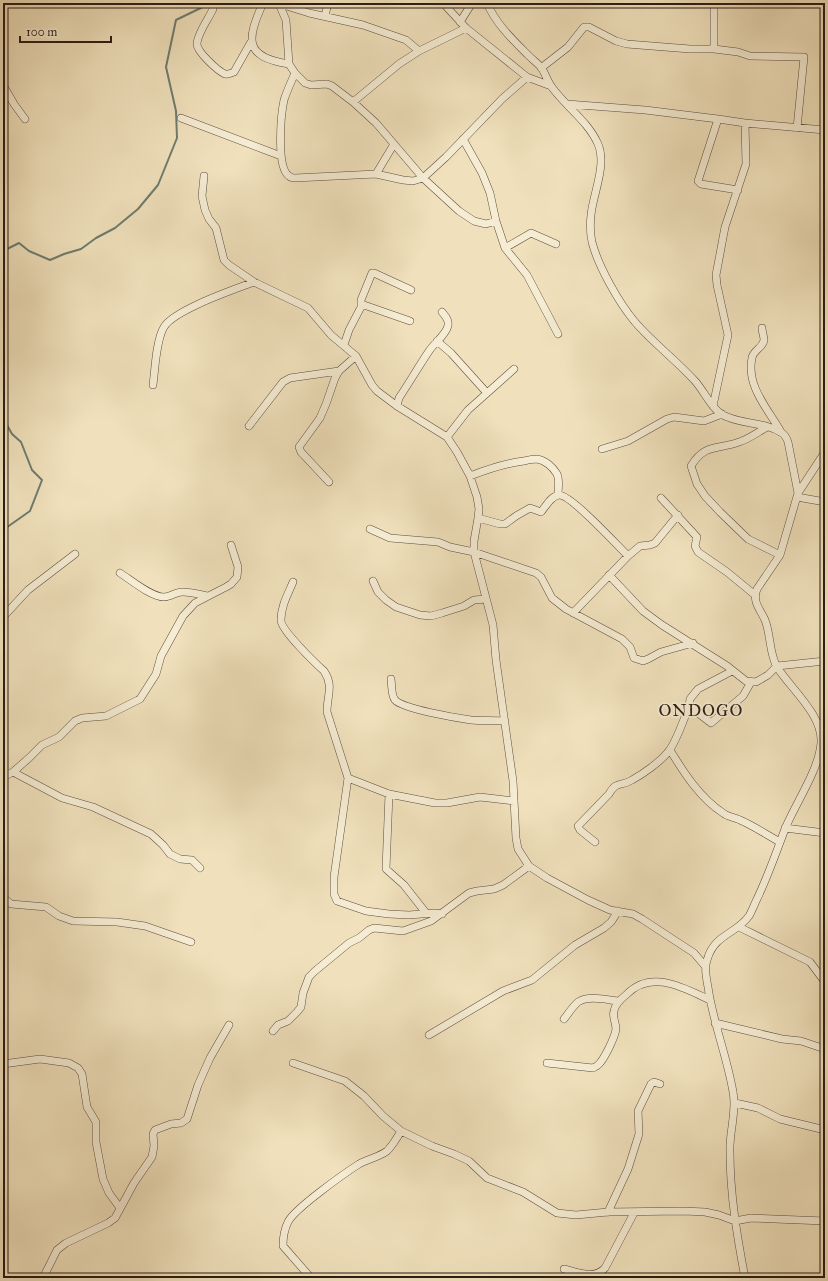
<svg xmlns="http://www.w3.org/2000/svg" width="828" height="1281" font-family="'IM FELL Great Primer',serif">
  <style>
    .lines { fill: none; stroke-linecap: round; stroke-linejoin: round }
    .stream { stroke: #6e7d71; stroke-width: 2 }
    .minor-casing { stroke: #5c4d3e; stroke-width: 8 }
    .minor { stroke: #f5ecd3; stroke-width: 7 }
    .labels { text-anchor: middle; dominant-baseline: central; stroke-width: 3.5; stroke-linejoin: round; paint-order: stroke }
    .quarter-label { font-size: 17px; letter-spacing: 1px; fill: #2b1c14; stroke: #f5ecd3 }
  </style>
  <rect width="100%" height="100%" fill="#f0e1bc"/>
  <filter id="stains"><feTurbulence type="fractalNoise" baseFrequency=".005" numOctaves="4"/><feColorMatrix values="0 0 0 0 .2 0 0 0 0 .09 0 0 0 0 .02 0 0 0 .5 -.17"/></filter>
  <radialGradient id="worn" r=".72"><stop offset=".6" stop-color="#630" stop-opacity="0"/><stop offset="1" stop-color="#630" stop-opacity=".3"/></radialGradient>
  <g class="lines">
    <path class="stream" d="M3,251L19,243L29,251L50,260L64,254L81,249L96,238L115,228L138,209L158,185L177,138L176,111L166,67L176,20L211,3
      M3,418L12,434L21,442L32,470L42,480L30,511L3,530"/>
    <defs>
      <path id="minor" d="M263,3C247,39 243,57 289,64
        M277,3L309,13L363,25L406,40L419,51
        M443,3L466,28L527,77L551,86
        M487,3C496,24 512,39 528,55C532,59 537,63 541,67C545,73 547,80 551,86C565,106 588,121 598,144C607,165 593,194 591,215C590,224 590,233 592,242C598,266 619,303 635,322C653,343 676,360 695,381C704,391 710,406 721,414C739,425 764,421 782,433C785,435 787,439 788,442L798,493
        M279,4L286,20L289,64L295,73C291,82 287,91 284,100C281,114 276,167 289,176C291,178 293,178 295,178L376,174L403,180L413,181L423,178L446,157L502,99L527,77
        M213,9C209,18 197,34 197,44C197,52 218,71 225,74C228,75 231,73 234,72L251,42
        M325,16L328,3
        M460,22L472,3
        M714,49V3
        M541,68L568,47L584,27H589L616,41L627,44L690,49H714L738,52L750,56L804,57L797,128
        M295,73L305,83L311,85L327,84L332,86L353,102L376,123L423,178L459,211L474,221L486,224L496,221
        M3,85L14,104L25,119
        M353,102L399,64L419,51L466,28
        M567,104L645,110L718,119L745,123L825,130
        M181,118L281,156
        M718,119L698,181L701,184L738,190
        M463,139L482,173L490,193L496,221L505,248L527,275L558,334
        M376,174L394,144
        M204,176L202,196L205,210L209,219L216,228L224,260L229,265L254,282L308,308L331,335L356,356L372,385L377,391L397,406L447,437L457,452L470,476L477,497L479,509L478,518L474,541V552L493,625L496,660L513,781L516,838L518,849L529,866L547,878L588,900L610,910L633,914L642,919L694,953L705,966
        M505,248L531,233L556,244
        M361,307V300L372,273H374L411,290
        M762,328C762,332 764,336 764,340C763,348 753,350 752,358C746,386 768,409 781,432
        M437,341L451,353L487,393
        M344,345L349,330L361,307L364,305L410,321
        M153,385C155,370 156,340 164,327C174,310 233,290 254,282
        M397,406L399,398C409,383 419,366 429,351C435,342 445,336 448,326C449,320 446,317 442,312
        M713,406L728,335L717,285L716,275L725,227L746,164L745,123
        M249,426L283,382L290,378L339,371
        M767,427C758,432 749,439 739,442C718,450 705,443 691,466L697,484L705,496L720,512L748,539L780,555
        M447,437L468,410L514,369
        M602,449L628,441L667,419L674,417L704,421L722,414
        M470,476C488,469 506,463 524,461C528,460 533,459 537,459C545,460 553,467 557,474C560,480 558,488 558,495
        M329,482L301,452L299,447L320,418L326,404L335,378L339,371L356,356
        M797,497L825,502
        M661,498L697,537L695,546L698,552L727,572L755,595
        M478,518L500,524H505L516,516L530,508L541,512C546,506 551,496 559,495C570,494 618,546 628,556
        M370,529L390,538L438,542L450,547L474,552L536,573L541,577L552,598L566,609L622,639L630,647L634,658L643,661L648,659L661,652L693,643
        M120,573C131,580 151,597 164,597C170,597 176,592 182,592C190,592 199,594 207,596
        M609,575L643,611L662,625L727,666L746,681L756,682L768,675L777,666L825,661
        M373,581L378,592L386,600L396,607L420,615L431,616L442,613L464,606L474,600L486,599
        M293,582C288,594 281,606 281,620C280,629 315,663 324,671C334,686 327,695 327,712L348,778L389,794L435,803H447L480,797L514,801
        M573,613L628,556L640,546L650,545L655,543L678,515
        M3,617L28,590L75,554
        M391,679C392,685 391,695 395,700C403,709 457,718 471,720C482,721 494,720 505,721
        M689,706L711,723L743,696L751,682
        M670,750C684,773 700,798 723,813C728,817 734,817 740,820C754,826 767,835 780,842
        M13,772L62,798L93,807L151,834L163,845L170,854L180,859L192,860L200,868
        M3,777L13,772L29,758L42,745L59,737L75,721L82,718L106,716L140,699L156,674L161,656L183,616L195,603L226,587L231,584L237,577L238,567L231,545
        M348,778L334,877V894L337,901L366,911L389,914L409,915L434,913L442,914
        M389,794L386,869L404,885L426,913
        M785,828L825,833
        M595,842L580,830L578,826L609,794C617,780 621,787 632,780C643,774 660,762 668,752C675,744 685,717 689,706L690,699L698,689L732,671
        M3,896L5,899L11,904L46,907L59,916L73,921L117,922L145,926L191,942
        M739,927L810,962L825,982
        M564,1019C568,1014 573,1006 578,1002C589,995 607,1000 619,1001
        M715,1023L782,1039L801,1041L825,1049
        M273,1031L278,1025L288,1021L297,1012L301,1007L303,993L309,977L315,971L349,943L359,938L369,930L374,928L403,931L431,921L469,893L477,891L494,889L503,885L529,866
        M429,1035L503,991L532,980L575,945L604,928L611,922L618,911
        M293,1063L345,1081L364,1096L383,1116L401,1131L432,1146L454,1154L469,1161L487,1178L523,1192L557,1213L576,1215L608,1212L684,1211L705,1212L719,1215L735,1221L751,1218L825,1221
        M547,1063L593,1068C595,1067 597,1066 598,1065C604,1060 615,1037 616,1029C616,1023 612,1016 614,1011C615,1004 622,998 627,994C652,969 684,988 710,1000
        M3,1064L40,1059L69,1063L78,1068L82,1074L87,1107L96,1122V1142L103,1179L109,1193L120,1208
        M735,1103L758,1108L780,1119L825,1130
        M608,1212L628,1169L639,1134L638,1111L651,1084L654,1082L660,1084
        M564,1269C577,1272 594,1280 605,1268L634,1213
        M43,1278L57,1250L66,1243L108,1223L115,1218L134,1183L152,1157L154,1146L153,1134L155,1130L171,1124L181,1123L187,1119L198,1085L210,1058L229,1025
        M311,1278L283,1246C283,1238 284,1230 288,1222C294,1209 345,1173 359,1164C368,1159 379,1157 387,1151C393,1145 397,1138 401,1131
        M745,1278C737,1236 730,1194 730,1152C729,1132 737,1112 733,1092C727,1056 713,1023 708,987C706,976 704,967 708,957C716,934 736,934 749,916C752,911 754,905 757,899C768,876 776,853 785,829C795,804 819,770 821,743C823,715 791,689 777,667C769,653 771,635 765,620C760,609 752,602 757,589L780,555L798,493L825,452"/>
    </defs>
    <use href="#minor" class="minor-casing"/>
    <use href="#minor" class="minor"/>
  </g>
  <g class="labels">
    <g class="quarter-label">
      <text x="701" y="710">ONDOGO</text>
    </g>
  </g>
  <rect width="828" height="1281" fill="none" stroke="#f0e1bc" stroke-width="16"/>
  <rect x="4" y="4" width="820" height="1273" fill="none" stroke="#2b1c14" stroke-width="2"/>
  <rect x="8" y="8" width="812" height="1265" fill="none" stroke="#2b1c14"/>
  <path d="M20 36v6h91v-6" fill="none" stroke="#2b1c14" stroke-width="2"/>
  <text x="26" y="36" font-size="12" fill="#2b1c14" stroke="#f5ecd3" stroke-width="3" paint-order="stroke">100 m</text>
  <rect width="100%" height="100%" filter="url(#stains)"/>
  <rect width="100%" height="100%" fill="url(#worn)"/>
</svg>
